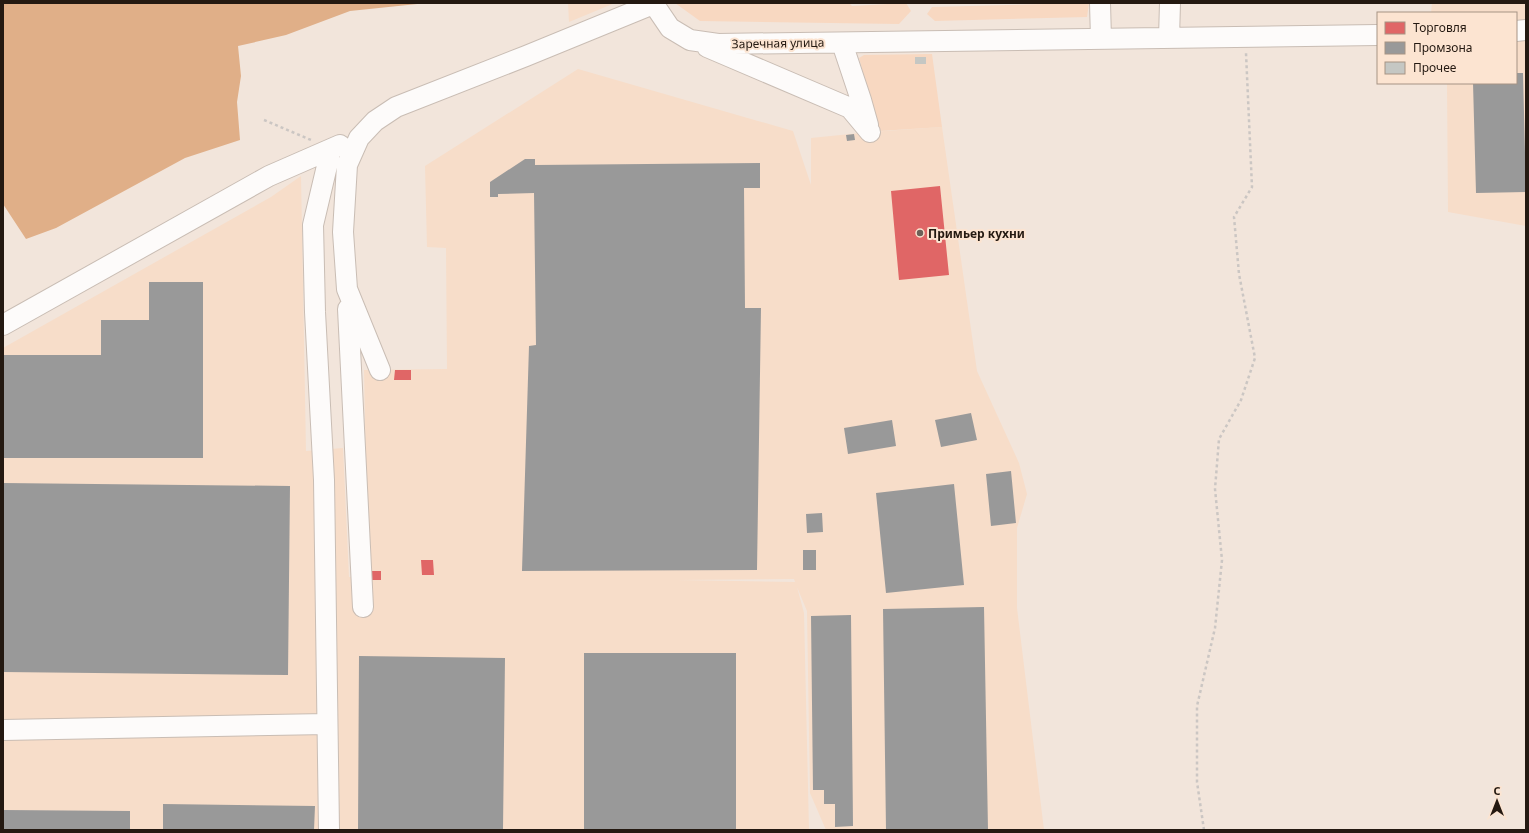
<svg xmlns="http://www.w3.org/2000/svg" width="1529" height="833" font-family="'Noto Sans',sans-serif">
  <style>
    .built { fill: #f7ddc9; fill-rule: evenodd }
    .green { fill: #f8d8c1 }
    .water { fill: #e0af88 }
    .shops { fill: #e06666 }
    .industry { fill: #999 }
    .building { fill: #c5c7c3 }
    .lines { fill: none; stroke-linecap: round; stroke-linejoin: round }
    .minor-casing { stroke: #c9bdb4; stroke-width: 22 }
    .path { stroke: #cbc6c3; stroke-width: 2.5; stroke-dasharray: 3 3; stroke-linecap: butt }
    .minor { stroke: #fdfbfa; stroke-width: 20 }
    .poi-dot { fill: #6c6058; stroke: #fce4d1; stroke-width: 1.5 }
    .labels { text-anchor: middle; dominant-baseline: central; stroke-width: 4; stroke-linejoin: round; paint-order: stroke }
    .street-label { font-size: 12px; fill: #241911; stroke: #fce4d1 }
    .poi-label { font-size: 12px; font-weight: bold; fill: #241911; stroke: #fce4d1; text-anchor: start }
  </style>
  <rect width="100%" height="100%" fill="#f2e5db"/>
  <path class="built" d="M568,3H615L569,22Z
    M1432,3H1526V226L1448,212L1447,83H1516V13H1431Z
    M578,69L793,131L811,185V138L870,132L942,127L977,371L1019,463L1027,494L1017,528V608L1044,830H826L810,793L807,611L797,587L804,613L809,830H3V348L271,197L301,176L306,451L343,448L349,577H368L364,370L447,369L446,248L427,247L425,166ZM794,579L795,582L677,580H678Z"/>
  <path class="green" d="M675,3H849L852,6L906,3L911,11L899,24L700,21Z
    M1089,3L1087,17L935,21L927,14L932,7Z
    M932,54L942,127L879,131L859,58L864,55Z"/>
  <path class="water" d="M3,3H427L350,11L286,35L238,46L241,76L237,102L240,140L185,158L56,228L26,239L3,204Z"/>
  <path class="shops" d="M940,186L949,275L899,280L891,191Z
    M395,370H411V380H394Z
    M421,560H433L434,575H422Z
    M372,571H381V580H372Z"/>
  <path class="industry" d="M1516,73H1523L1526,192L1476,193L1473,83H1516Z
    M854,134L855,140L847,141L846,135Z
    M525,159H535V165L760,163V188H744L745,308H761L757,570L522,571L529,346L536,345L534,193L498,194V197H490V182Z
    M149,282H203V458H3V355H101V320H149Z
    M971,413L977,440L941,447L935,420Z
    M892,420L896,446L848,454L844,428Z
    M1011,471L1016,523L991,526L986,474Z
    M3,483L290,486L288,675L3,672Z
    M954,484L964,585L886,593L876,493Z
    M822,513L823,532L807,533L806,514Z
    M803,550H816V570H803Z
    M984,607L988,830H886L883,609Z
    M851,615L853,826L835,827V804H824V790H813L811,616Z
    M584,653H736V830H584Z
    M359,656L505,658L503,830H358Z
    M163,804L315,806L314,830H163Z
    M3,810L130,811V830H3Z"/>
  <path class="building" d="M915,57H926V64H915Z"/>
  <g class="lines">
    <defs>
      <path id="minor" d="M653,3L670,28L690,40L718,44L1378,35
        M1100,3L1101,39
        M1516,31L1526,30
        M1169,38L1170,3
        M842,43L861,100L868,125
        M707,47L850,108L870,132
        M348,309L363,607
        M3,325L269,176L340,145
        M380,370L347,289L343,232L347,165L359,138L375,121L396,107L526,56L653,4
        M3,730L327,724
        M329,830L324,480L315,312L313,225L331,149"/>
    </defs>
    <use href="#minor" class="minor-casing"/>
    <path class="path" d="M264,120L311,140
      M1204,830L1197,782V706L1215,628L1222,560L1215,489L1219,439L1241,400L1255,358L1239,274L1234,217L1252,187L1246,53"/>
    <use href="#minor" class="minor"/>
  </g>
  <circle class="poi-dot" cx="920" cy="233" r="4"/>
  <g class="labels">
    <g class="street-label">
      <text transform="translate(778 43) rotate(-1)">Заречная улица</text>
    </g>
    <g class="poi-label">
      <text x="928" y="233">Примьер кухни</text>
    </g>
  </g>
  <rect width="1529" height="833" fill="none" stroke="#241911" stroke-width="8"/>
  <rect x="1377" y="12" width="140" height="72" fill="#fce4d1" stroke="#a69384"/>
  <rect x="1385" y="22" width="20" height="12" fill="#e06666" stroke="#a69384"/>
  <text x="1413" y="32" font-size="12" fill="#241911">Торговля</text>
  <rect x="1385" y="42" width="20" height="12" fill="#999999" stroke="#a69384"/>
  <text x="1413" y="52" font-size="12" fill="#241911">Промзона</text>
  <rect x="1385" y="62" width="20" height="12" fill="#c5c7c3" stroke="#a69384"/>
  <text x="1413" y="72" font-size="12" fill="#241911">Прочее</text>
  <g transform="translate(1497 801)" stroke="#fce4d1" stroke-width="3" paint-order="stroke">
  <path d="M0-3L7 15L0 10L-7 15Z" fill="#241911"/>
  <text y="-6" font-size="11" font-weight="bold" text-anchor="middle" fill="#241911">С</text>
  </g>
</svg>
